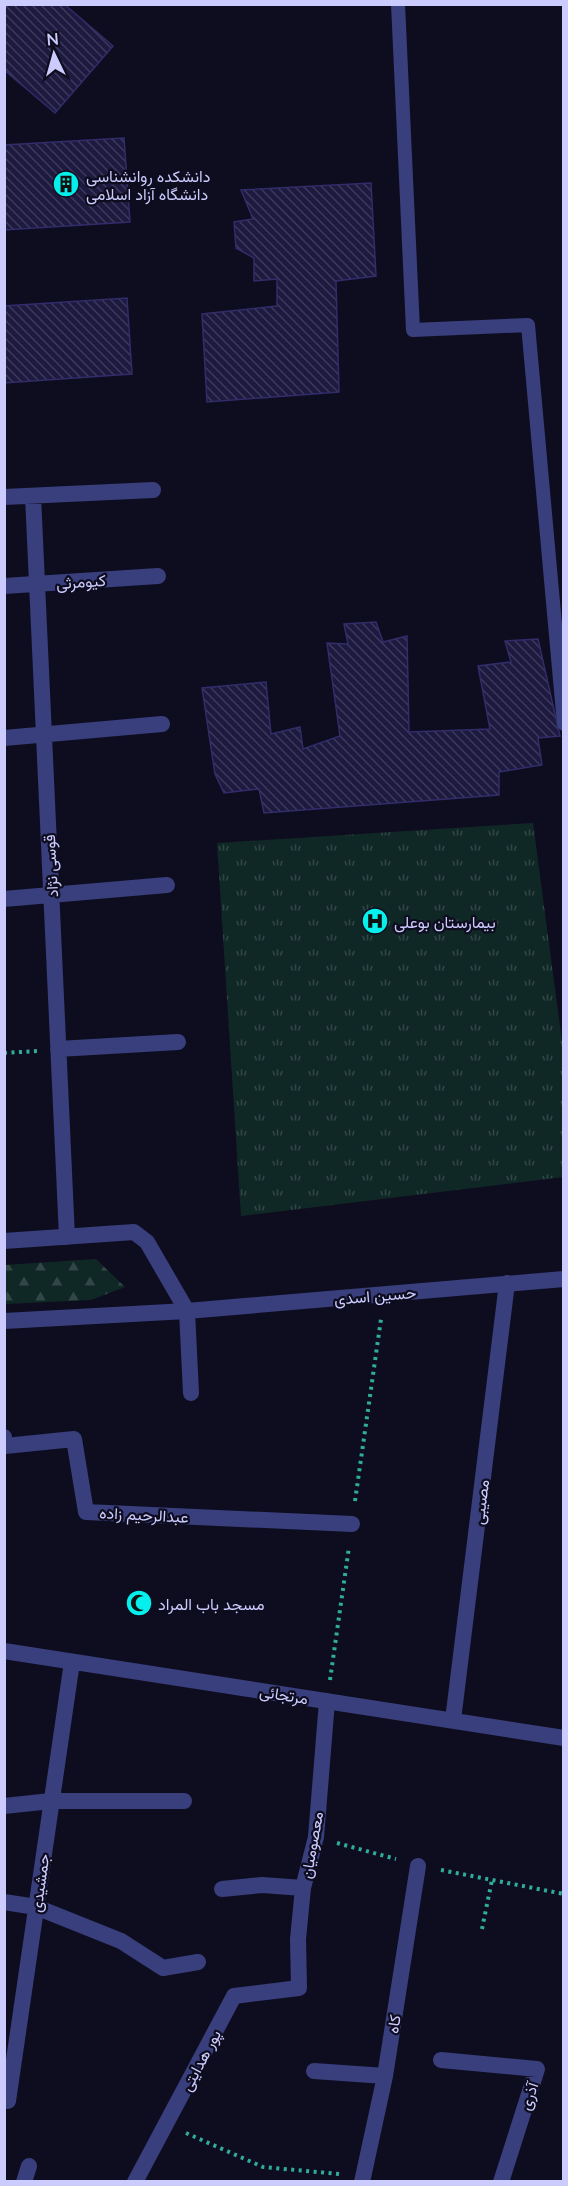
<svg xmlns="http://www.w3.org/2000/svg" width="568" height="2186" font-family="Lato,Vazirmatn,sans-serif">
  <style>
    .grass { fill: url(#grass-tufts) }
    .forest { fill: url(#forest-firs) }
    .building { fill: url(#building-back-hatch); stroke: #312c6a; stroke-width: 1.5 }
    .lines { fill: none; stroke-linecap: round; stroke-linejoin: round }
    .path { stroke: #30ad98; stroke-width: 4; stroke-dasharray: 3 4.5; stroke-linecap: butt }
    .service { stroke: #393e7d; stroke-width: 14 }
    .minor { stroke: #393e7d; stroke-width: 16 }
    .labels { text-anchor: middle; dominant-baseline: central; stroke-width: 4.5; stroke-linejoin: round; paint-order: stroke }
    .poi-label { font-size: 16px; fill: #cbcbfe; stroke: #0e0d1f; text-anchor: start }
    .street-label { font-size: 16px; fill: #cbcbfe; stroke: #0e0d1f }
  </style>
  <defs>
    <pattern id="grass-tufts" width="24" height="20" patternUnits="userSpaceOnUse" patternTransform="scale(1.5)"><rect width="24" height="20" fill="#102825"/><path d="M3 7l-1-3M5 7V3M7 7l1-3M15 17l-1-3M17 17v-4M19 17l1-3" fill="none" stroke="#314646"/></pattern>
    <pattern id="forest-firs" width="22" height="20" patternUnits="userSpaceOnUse" patternTransform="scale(1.5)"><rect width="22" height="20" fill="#102825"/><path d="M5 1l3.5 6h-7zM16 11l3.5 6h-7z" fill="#314646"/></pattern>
    <pattern id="building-back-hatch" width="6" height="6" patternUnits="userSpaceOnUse" patternTransform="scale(1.5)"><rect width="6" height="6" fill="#1d193f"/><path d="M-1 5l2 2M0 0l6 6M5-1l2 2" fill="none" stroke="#3c395c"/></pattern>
  </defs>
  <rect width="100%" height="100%" fill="#0e0d1f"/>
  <path class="grass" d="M533,823L563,1049V1177L241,1216L217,843Z"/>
  <path class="forest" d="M96,1259L125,1287L91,1300L5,1304V1265Z"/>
  <path class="building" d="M4,4H64L113,46L55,113L4,70Z
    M124,138L130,222L4,230V145Z
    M371,183L376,276L336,281L339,392L207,402L202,314L277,306V279L254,281V258L236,248L234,222L253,219L241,190Z
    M127,298L132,374L4,383V306Z
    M376,622L383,642L407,636L409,732L490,729L478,666L511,662L505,641L538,639L560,736L538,738L542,765L499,772V795L264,813L259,789L224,793L215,774L202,688L266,682L271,734L300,727L303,749L340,736L327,643L348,644L344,624Z"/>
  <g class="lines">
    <path class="path" d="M4,1053L37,1051
      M355,1501L381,1319
      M330,1680L349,1547
      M337,1843L396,1859
      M441,1870L564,1894
      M482,1929L492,1880
      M186,2133L263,2167L339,2174"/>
    <path class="service" d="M398,4L413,330L528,325L564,724"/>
    <path class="minor" d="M33,496L67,1237
      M4,497L153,490
      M4,586L158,576
      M4,738L162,724
      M4,899L167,885
      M58,1049L178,1042
      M4,1241L134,1232L147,1242L187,1311L191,1393
      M4,1321L187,1311L564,1279
      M4,1437L5,1446L74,1439L86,1512L352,1524
      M4,1651L564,1738
      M453,1720L507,1283
      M4,1806L51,1801H184
      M222,1889L262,1885L303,1888
      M4,1902L36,1907L121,1941L163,1968L198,1962
      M441,2060L537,2069L501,2182
      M314,2071L385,2076
      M4,2100L8,2101L72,1662
      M24,2182L29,2166
      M135,2182L234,1996L299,1988L298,1939L303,1888L316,1837L327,1701
      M362,2182L385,2076L418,1866"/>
  </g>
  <defs>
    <symbol id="building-disc" viewBox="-11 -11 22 22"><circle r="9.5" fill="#05f0ed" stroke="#0e0d1f"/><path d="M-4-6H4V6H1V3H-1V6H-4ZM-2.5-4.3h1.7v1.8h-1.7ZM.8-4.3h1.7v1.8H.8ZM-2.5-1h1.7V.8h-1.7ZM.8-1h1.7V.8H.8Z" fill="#111"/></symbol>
    <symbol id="hospital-disc" viewBox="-11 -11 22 22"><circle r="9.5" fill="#05f0ed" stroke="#0e0d1f"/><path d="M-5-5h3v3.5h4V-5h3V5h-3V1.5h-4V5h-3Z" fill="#111"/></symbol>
    <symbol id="mosque-disc" viewBox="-11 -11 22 22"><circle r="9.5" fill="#05f0ed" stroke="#0e0d1f"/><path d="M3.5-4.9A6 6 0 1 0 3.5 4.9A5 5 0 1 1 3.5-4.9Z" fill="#111"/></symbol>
  </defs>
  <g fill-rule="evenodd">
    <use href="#building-disc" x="51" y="169" width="30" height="30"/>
    <use href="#hospital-disc" x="360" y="906" width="30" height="30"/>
    <use href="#mosque-disc" x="124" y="1588" width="30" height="30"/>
  </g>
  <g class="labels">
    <g class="poi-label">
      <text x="86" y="175">دانشکده روانشناسی<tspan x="86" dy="18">دانشگاه آزاد اسلامی</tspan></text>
      <text x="394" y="921">بیمارستان بوعلی</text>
      <text x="158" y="1603">مسجد باب المراد</text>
    </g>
    <g class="street-label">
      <text transform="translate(81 581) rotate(-4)">کیومرثی</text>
      <text transform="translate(50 866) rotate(-93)">قوسی نژاد</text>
      <text transform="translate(375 1295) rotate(-5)">حسین اسدی</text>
      <text transform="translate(480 1502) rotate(-83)">مصیبی</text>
      <text transform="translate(144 1514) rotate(3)">عبدالرحیم زاده</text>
      <text transform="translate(284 1694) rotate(9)">مرتجائی</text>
      <text transform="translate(311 1845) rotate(-80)">معصومیان</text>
      <text transform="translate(39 1883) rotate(-82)">جمشیدی</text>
      <text transform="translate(393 2024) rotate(-81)">کاه</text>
      <text transform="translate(200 2060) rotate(-62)">پور هدایتی</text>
      <text transform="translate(528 2096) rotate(-72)">آذری</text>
    </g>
  </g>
  <rect width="568" height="2186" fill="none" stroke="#cbcbfe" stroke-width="12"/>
  <g transform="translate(54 54) rotate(355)" stroke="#0e0d1f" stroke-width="4.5" paint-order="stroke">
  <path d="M0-4.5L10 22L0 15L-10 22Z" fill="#cbcbfe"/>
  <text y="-9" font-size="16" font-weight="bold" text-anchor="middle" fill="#cbcbfe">N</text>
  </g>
</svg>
